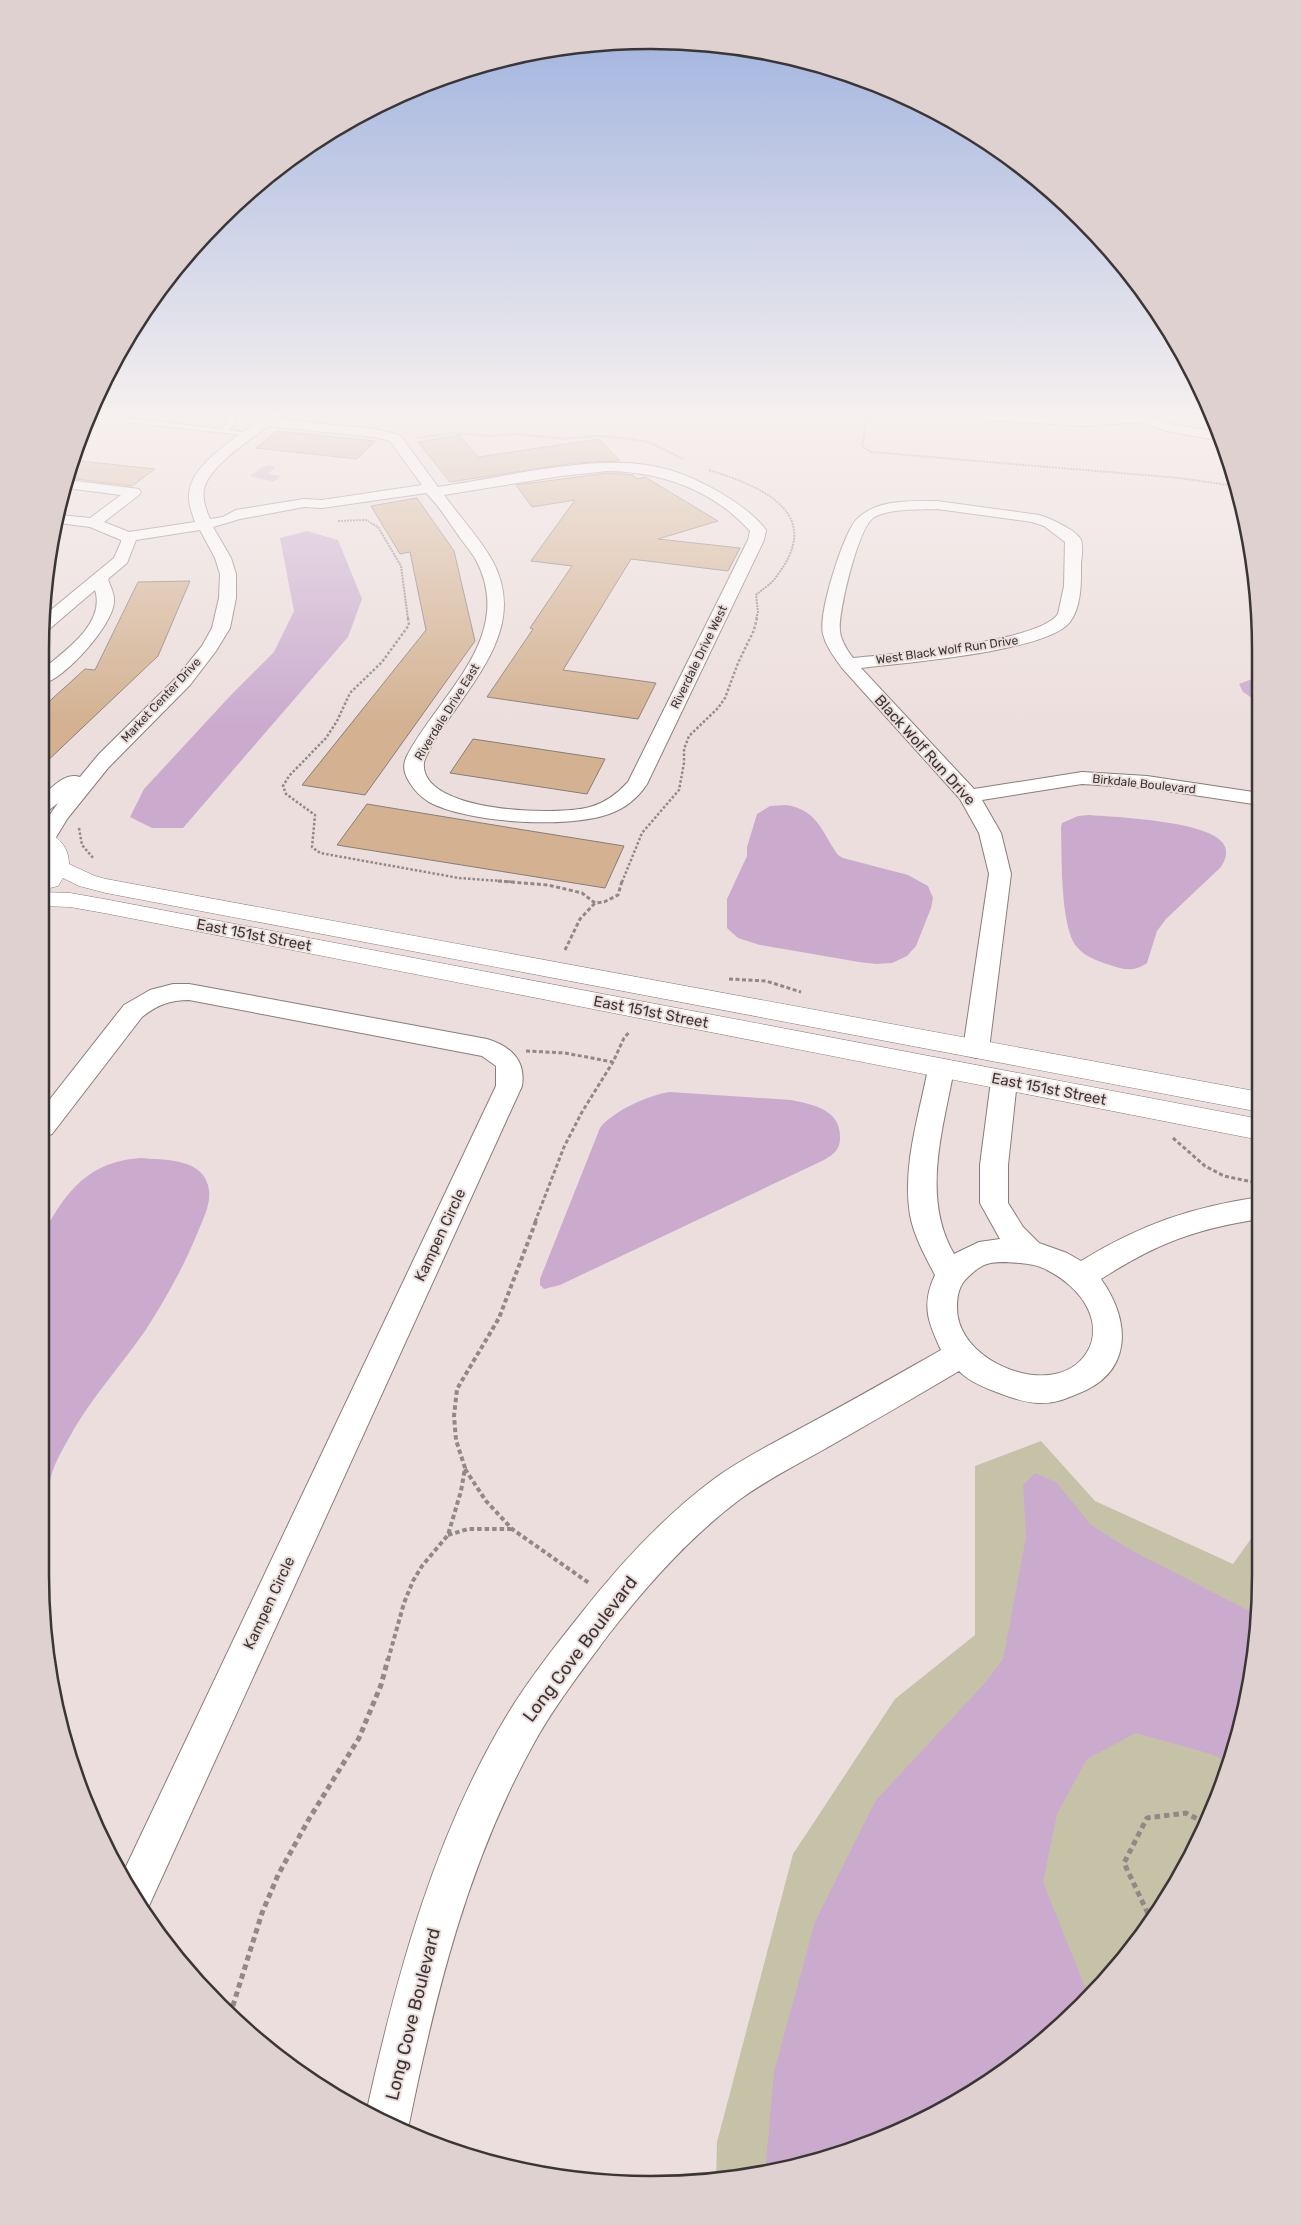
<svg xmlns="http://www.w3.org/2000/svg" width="1301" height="2225" font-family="Rubik,sans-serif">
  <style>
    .green { fill: #c6c2a8 }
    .water { fill: #caabce }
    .building { fill: #d3b191; stroke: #867e77 }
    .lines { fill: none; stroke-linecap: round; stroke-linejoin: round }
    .service-casing { stroke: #897d7a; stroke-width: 2 }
    .minor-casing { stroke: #897d7a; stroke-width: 2 }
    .tertiary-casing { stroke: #897d7a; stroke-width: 1 }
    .path-far4 { stroke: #918887; stroke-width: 2; stroke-dasharray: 2 1; stroke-linecap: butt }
    .path-far3 { stroke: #918887; stroke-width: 2.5; stroke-dasharray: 2.5 2; stroke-linecap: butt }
    .path-far2 { stroke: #918887; stroke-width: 3; stroke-dasharray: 4 2.5; stroke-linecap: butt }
    .path-far1 { stroke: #918887; stroke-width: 4; stroke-dasharray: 4.5 3; stroke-linecap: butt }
    .path { stroke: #918887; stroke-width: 5; stroke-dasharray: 5.5 4; stroke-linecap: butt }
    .service { fill: #fff; fill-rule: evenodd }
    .minor { fill: #fff; fill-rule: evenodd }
    .tertiary { fill: #fff; fill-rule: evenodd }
    .labels { text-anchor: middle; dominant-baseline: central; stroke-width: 4; stroke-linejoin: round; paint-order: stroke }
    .far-street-label { font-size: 12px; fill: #3b3635; stroke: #ecdedc }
    .street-label { font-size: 15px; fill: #3b3635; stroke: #ecdedc }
    .near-street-label { font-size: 18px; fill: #3b3635; stroke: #ecdedc }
    .rim { fill: none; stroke: #3b3635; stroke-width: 2.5 }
  </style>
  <rect width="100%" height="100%" fill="#ecdedc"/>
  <path class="green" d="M1041,1441L1095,1501L1233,1564L1260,1526V1615L1229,1770L1158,1913L1109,1977L1022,2059L884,2139L770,2173L716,2180L717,2142L793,1854L895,1699L975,1635V1466Z"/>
  <path class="water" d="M269,465L276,467L268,474L281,476L273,482L250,476L262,467Z
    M307,531L338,540L362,599L348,637L183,828H152L130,817L144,789L231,695L274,652L294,611L280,538Z
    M1260,676V703L1243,692L1239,684Z
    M786,805C818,810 821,831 838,855L843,858L908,875L928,886L933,898L931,908L916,946L907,956L892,963L876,964L859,962L760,945L738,938L727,928V899L747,856V847L757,814L770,806Z
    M1089,815C1117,817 1205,821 1222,842C1229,850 1226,859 1221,867L1166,919L1157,931L1147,963C1134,972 1124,970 1110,965C1098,961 1085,957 1077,947C1060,927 1062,855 1061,828L1062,823L1078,816Z
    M670,1092L791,1100C815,1105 842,1110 840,1140C839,1150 833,1155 824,1160L560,1285L544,1289L540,1285V1279L600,1128C611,1112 651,1094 670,1092Z
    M140,1158C165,1160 205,1158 209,1190C211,1205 202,1221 197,1234C183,1268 165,1300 145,1331C122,1364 94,1395 74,1429C67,1442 58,1456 53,1470C50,1479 49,1487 45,1495L44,1232C67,1190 89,1162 140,1158Z
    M1035,1473L1056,1482L1091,1525L1131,1550L1259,1616L1230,1763L1211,1754L1136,1733L1087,1759L1057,1814L1043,1882L1089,1997L1022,2059L884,2139L765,2174L774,2072L815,1922L876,1800L984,1684L1003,1659L1026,1537L1023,1485Z"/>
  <path class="building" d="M277,431L375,441L357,459L256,448Z
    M459,435L478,457L599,439L620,461L574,463L450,482L418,442Z
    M71,460L155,469L132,486L68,478Z
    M608,473L633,475L637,479L645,477L718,521L658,539L740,548L728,571L631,559L563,670L656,683L638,719L487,697L533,629L530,628L572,566L531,561L575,500L532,507L516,485Z
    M417,498L454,551L475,641L365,795L302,785L426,630L410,552L400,554L371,506Z
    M190,581L158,656L42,766V708L85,669L95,670L138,582Z
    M473,739L605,759L587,794L450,773Z
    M367,804L518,829L624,846L605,888L337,845Z"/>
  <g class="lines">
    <defs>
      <path id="service" d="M124,414H130L128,418L221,429L230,420L195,414L234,417L237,419L234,425L228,430L254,434L251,436L126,422L121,418Z"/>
      <path id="minor" d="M268,414H282L278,419L374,429L400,435L438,487C501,478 591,454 652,466C676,470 698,480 719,492C736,502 754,514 766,530L764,540L647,784C638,798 624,809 609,814C567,829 468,823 429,802C421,797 415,791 410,783C405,775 402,768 406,758C437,696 517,638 476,560C472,553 466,546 461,539C450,524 439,505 426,493L322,508L304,507L240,519L213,527L231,558L236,574V598L230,628L216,651L190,685L108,768L67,819L52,844L42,846V826L58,803L49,810L42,812V796C53,787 65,772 80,777L99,754L177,677L202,646L212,628L219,598L220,574L215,558L200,530L136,540L127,563L108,579C110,586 115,594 114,602C113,625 64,680 42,684V670C64,651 106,624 95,590L47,631L41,632V618L114,558L121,542V540L90,527L59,523L60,515L90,518L121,495L66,488L67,480L139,489L141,492L139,495L104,522L129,532L195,522C191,511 187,499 190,488C197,459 245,432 268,414ZM268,426L374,437L390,441L422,485L322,500L304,499L236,510L223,517L210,519C206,510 202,499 204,489C209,466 250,440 268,426ZM608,471C662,472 713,490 750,531L748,540L628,782C618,793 605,803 590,807C558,816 418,813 424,762C432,739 451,717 464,697C494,654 520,611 492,560C479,537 459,516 444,495L561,476Z
        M982,414L1083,418L1145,414L1169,424L1219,432L1222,441L1166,431L1142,422L1083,426L987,420L982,419L980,416Z
        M937,501L1039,515C1049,518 1077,530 1081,540C1083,547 1082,556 1081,563C1081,581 1082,606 1070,622C1047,652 902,663 861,668L974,789L1082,772L1147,776L1260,793V805L1147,788L1082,784L982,800L1001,833L1011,874L989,1049L985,1055L976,1058L967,1055L963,1049L989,874L979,833L960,799L842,668C835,658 826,647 823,634C818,613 842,539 855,521C875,499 909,501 937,501ZM937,509L1032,522L1044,526L1065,542L1064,586L1058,614C1038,643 891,654 853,658C847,650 841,641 840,631C838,612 858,529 873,518C889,508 919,510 937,509Z
        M189,984L487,1039C510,1046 526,1060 522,1086L148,1908L144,1910L122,1875L496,1086V1066L482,1056L189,1000C170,1000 157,1005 142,1017L52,1134L43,1137V1108L124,1005L150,990L173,984Z
        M941,1060L950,1063L954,1069C943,1130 921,1197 954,1254L979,1242L1000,1239L980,1203V1165L991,1081L995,1074L1004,1072L1013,1074L1017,1081L1008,1165V1203L1023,1227L1039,1243L1067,1253L1081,1261C1140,1225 1191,1207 1260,1197V1219C1194,1229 1156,1244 1101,1279C1132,1322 1132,1374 1077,1394C1065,1399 1053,1404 1040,1403C1026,1403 1012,1398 999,1393C985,1388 970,1382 959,1371C914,1398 868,1424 823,1450C794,1466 765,1481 739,1500C689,1538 647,1585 609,1634C583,1669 555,1705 534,1743C468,1862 436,1992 409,2124L405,2131L381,2122L366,2114C396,1977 435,1833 509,1712C530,1678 555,1646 580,1615C619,1565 663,1517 714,1479C741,1459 772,1444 801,1428C848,1403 895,1376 941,1350C928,1322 921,1305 935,1275C925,1256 914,1236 910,1215C902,1166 919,1116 928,1069L932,1063ZM1006,1262C1019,1263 1035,1263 1047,1270C1063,1278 1080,1292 1088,1309C1103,1341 1083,1371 1049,1375C1011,1379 957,1350 957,1308C957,1295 959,1285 968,1277C973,1272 980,1266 987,1264C993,1262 1000,1262 1006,1262Z"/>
      <path id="tertiary" d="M42,831C58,835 69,847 69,864L95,876L106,879L1260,1092V1112L106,893L79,886L63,878L58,886L50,888L42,886V875L47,863L42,849Z
        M42,892L70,893L104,899L1260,1119V1140L104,913L70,907L42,906Z"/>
    </defs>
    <use href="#service" class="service-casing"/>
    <use href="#minor" class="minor-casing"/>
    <use href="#tertiary" class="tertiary-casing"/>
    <path class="path-far4" d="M868,414L862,446L871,452L1179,478L1235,486
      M91,416L93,414
      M417,438L452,433L491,436L518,434L562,439L596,436L614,437L649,442L683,459
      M709,470C763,487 826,513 776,577C771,585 762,589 756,595L758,612L756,619
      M338,521L366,520L378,527L401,566L408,619"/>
    <path class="path-far3" d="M408,618L409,625L382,662L350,693L337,721L326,738L289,776L283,786L286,794L315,815L312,847L320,853L459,878L514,882
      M79,828L82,845L94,859
      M622,882L642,833L679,790L684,763V749L689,736L718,708L725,698L738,663L754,630L757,618"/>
    <path class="path-far2" d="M498,881L548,885L582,893L595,903L604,902L618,895L622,881
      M565,950L580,919L595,903
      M729,979L766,981L801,992
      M526,1051L565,1053L613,1062L624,1038L630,1031
      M1173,1138L1205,1166L1224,1176L1257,1183
      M535,1222L564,1147L582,1112L613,1062"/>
    <path class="path-far1" d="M465,1469L486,1501L512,1529L589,1583
      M448,1535L468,1529H511
      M388,1660L404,1603L413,1581L422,1566L448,1535L461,1491L465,1468L456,1440L454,1416L457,1389L499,1318L536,1221"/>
    <path class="path" d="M1152,1922L1124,1863L1147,1818L1186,1813L1203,1822
      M230,2015L262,1913L278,1875L309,1819L359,1738L381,1685L388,1659"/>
    <use href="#service" class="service"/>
    <use href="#minor" class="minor"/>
    <use href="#tertiary" class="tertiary"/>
  </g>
  <linearGradient id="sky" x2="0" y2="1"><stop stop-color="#9cb0de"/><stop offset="0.57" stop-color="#f6f0ef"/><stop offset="1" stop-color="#f6f0ef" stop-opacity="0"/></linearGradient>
  <rect width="1301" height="725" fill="url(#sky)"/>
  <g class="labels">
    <g class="far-street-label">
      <text transform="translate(947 650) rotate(-8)">West Black Wolf Run Drive</text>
      <text transform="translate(699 657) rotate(-64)">Riverdale Drive West</text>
      <text transform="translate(161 700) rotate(-47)">Market Center Drive</text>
      <text transform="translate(447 712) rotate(-58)">Riverdale Drive East</text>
      <text transform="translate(1144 784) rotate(6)">Birkdale Boulevard</text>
    </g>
    <g class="street-label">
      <text transform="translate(925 750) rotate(48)">Black Wolf Run Drive</text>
      <text transform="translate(254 935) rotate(11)">East 151st Street</text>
      <text transform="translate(651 1012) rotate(11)">East 151st Street</text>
      <text transform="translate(1049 1089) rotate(11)">East 151st Street</text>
      <text transform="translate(440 1235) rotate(-65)">Kampen Circle</text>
      <text transform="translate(269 1603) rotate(-65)">Kampen Circle</text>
    </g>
    <g class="near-street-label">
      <text transform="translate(580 1649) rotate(-53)">Long Cove Boulevard</text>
      <text transform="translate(413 2014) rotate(-76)">Long Cove Boulevard</text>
    </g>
  </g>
  <path d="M0 0H1301V2225H0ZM650 49H651A601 601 0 0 1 1252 650V1575A601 601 0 0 1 651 2176H650A601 601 0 0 1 49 1575V650A601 601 0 0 1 650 49Z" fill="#ded1cf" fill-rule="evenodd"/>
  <path class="rim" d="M650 49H651A601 601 0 0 1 1252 650V1575A601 601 0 0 1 651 2176H650A601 601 0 0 1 49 1575V650A601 601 0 0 1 650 49Z"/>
</svg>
